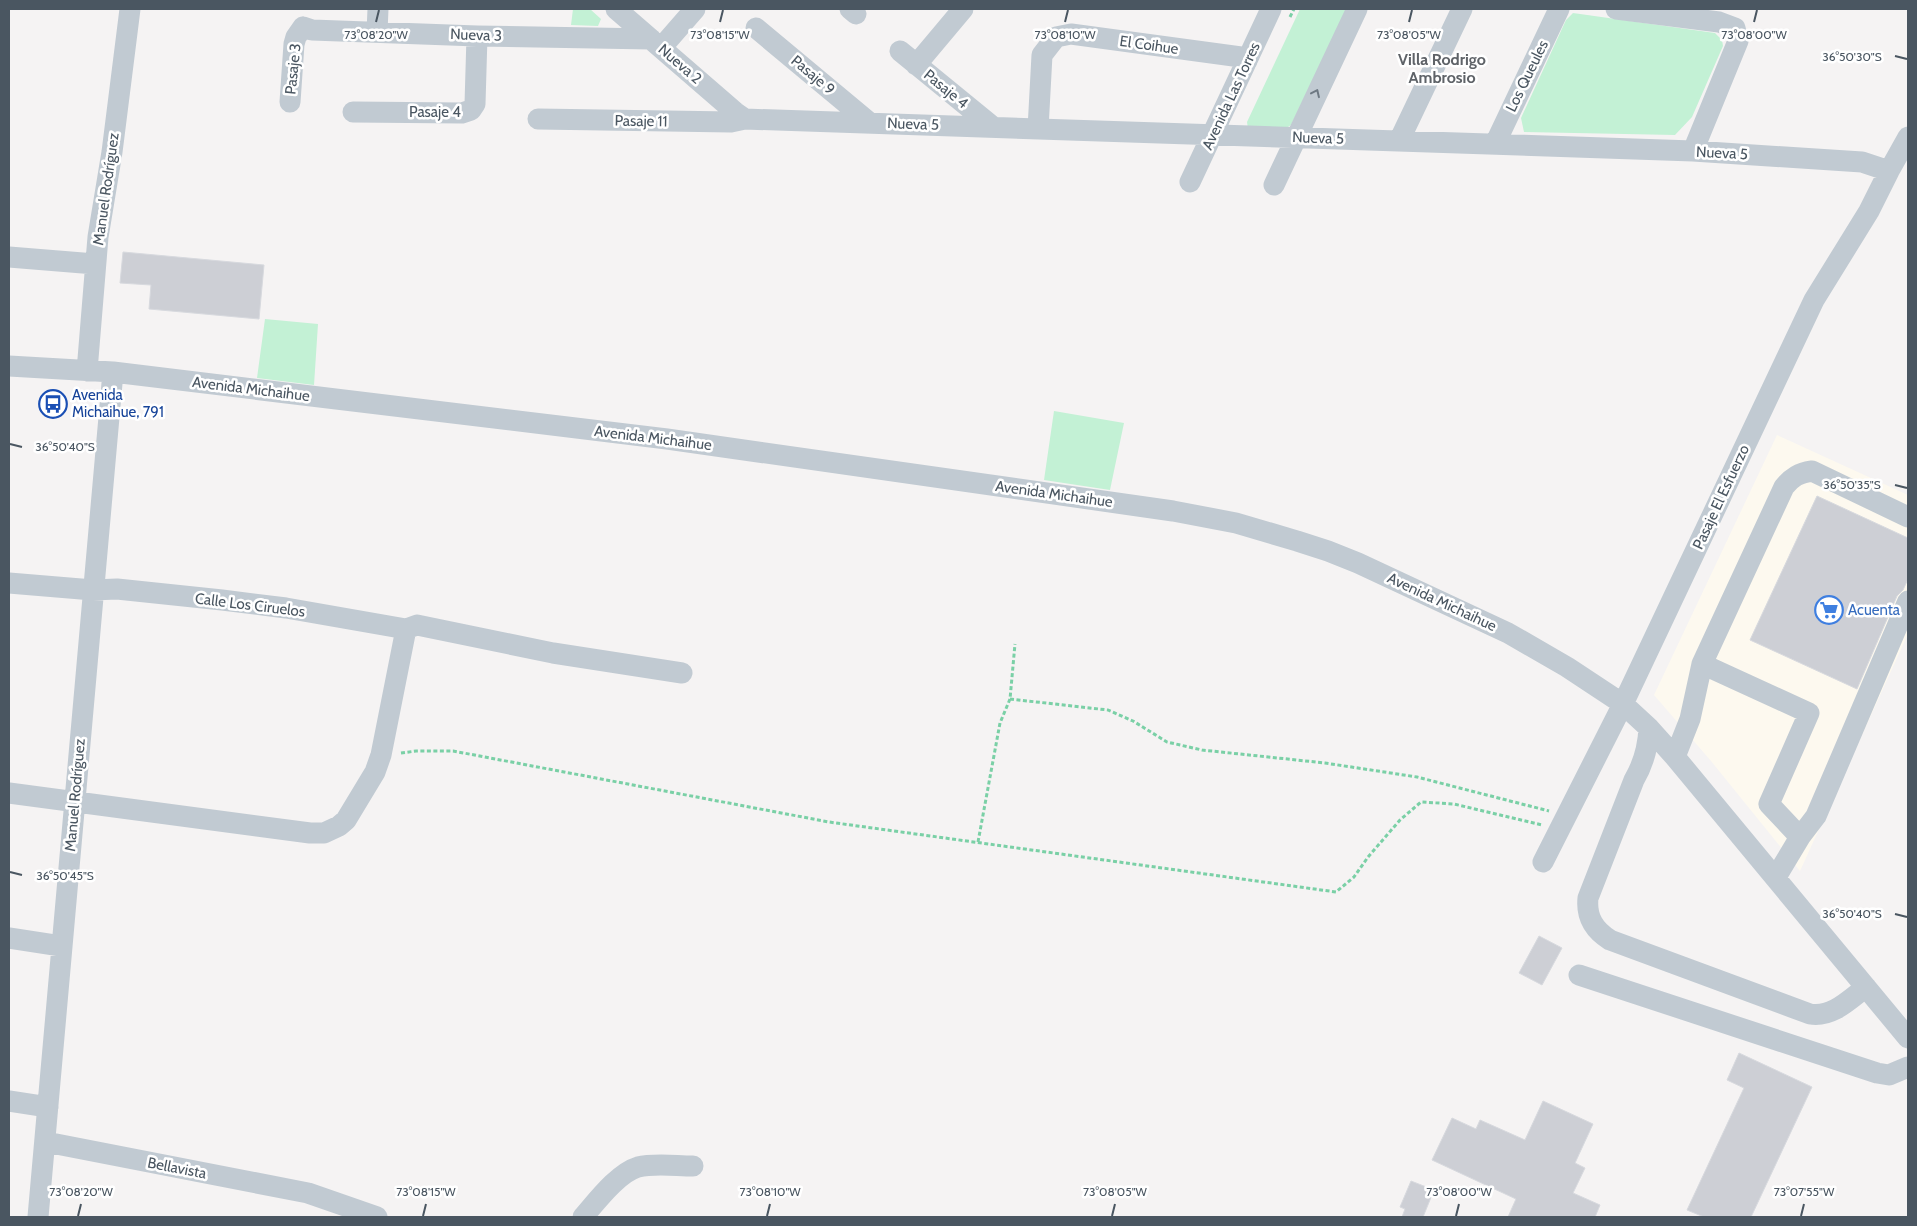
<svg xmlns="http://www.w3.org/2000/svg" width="1917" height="1226" font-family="Cabin,sans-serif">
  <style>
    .commercial { fill: #fdf9ef }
    .green { fill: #c3f1d5 }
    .building { fill: #cdcfd5; stroke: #d7d9de }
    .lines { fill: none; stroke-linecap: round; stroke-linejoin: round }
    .path { stroke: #7ad0a6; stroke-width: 3; stroke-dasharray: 4 2.5; stroke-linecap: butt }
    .minor { stroke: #c1cad2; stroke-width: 21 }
    .oneway { stroke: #6e7983 }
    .ticks { fill: none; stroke: #4a5661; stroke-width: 2 }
    .labels { text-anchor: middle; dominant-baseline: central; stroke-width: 5; stroke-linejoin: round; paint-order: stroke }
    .street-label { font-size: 15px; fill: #4a5661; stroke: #fff }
    .transit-label { font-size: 15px; fill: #164399; stroke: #fff; text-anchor: start }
    .shop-label { font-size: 15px; fill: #366cbe; stroke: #fff; text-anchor: start }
    .neighbourhood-label { font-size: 16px; font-weight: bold; fill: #5f6368; stroke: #fff }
    .ticks-label { font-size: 12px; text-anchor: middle; fill: #4a5661; stroke: #fff; stroke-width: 5; stroke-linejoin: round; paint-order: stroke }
  </style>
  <rect width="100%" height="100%" fill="#f5f3f3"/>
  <path class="commercial" d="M1777,435L1908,495V634L1800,871L1711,761L1654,695Z"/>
  <path class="green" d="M573,9H590L601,19L598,26L571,25Z
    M1300,9H1347L1291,125L1285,129H1248L1247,122Z
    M1573,13L1715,33L1722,40L1723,46L1692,117L1675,135L1524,132L1521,118L1566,20Z
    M265,319L318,324L314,385L257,378Z
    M1054,411L1124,423L1110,490L1044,480Z"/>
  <path class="building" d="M123,252L264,265L259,319L149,309L151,285L120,283Z
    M1817,496L1908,538V579L1903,590L1897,596L1857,689L1750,640Z
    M1539,936L1562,948L1542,985L1519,973Z
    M1739,1053L1812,1087L1751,1217H1704L1687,1210L1744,1088L1727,1080Z
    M1543,1101L1593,1124L1575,1163L1585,1168L1573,1193L1600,1205L1595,1217H1508L1516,1199L1432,1160L1452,1118L1476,1129L1480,1120L1525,1140Z
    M1411,1181L1434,1190L1423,1217H1402L1405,1209L1400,1207Z"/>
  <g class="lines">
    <path class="path" d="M1290,17L1294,9
      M1010,699L1108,710L1133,721L1167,742L1202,750L1325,763L1417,777L1549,811
      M401,753L416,751H453L829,822L1336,892L1354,877L1368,857L1400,820L1421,802L1454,804L1542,825
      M978,842L1000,723L1010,699L1015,644"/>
    <path class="minor" d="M616,9L735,112L745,119
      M850,9L856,14
      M1616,9L1719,22L1735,28L1738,41L1693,151
      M303,27L312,30L477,36L651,39
      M756,28L870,123
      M377,32L378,9
      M661,48L695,9
      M900,51L993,127
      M916,65L963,9
      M290,102L294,44L296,37L303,27
      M353,112L462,113L471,110L475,104L477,36
      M538,119L731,122L745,119L1693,151L1862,162L1889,171
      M1038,129L1042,55L1056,37L1071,34L1241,57L1247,61
      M1399,141L1462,9
      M1495,144L1559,9
      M1190,182L1271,9
      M1274,185L1357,9
      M9,257L95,264
      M9,366L113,372L667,439L1173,511L1236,523L1297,541L1328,551L1358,563L1508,633L1567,667L1623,704L1649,728L1675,757L1908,1038
      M87,371L98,237L112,152L130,9
      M9,583L93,590L117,589L222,600L286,608L406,629
      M406,629L417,625L553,653L682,673
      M1702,664L1784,487C1792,477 1799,473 1812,471L1908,517
      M1649,728C1648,748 1644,763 1634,780L1588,898C1586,917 1594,930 1610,940L1810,1014C1832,1018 1850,999 1866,987
      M1675,757L1690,719L1702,664L1809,713L1769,804L1800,837L1776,877
      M9,793L310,833H324L339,826L346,820L375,772L381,755L406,629
      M1800,837L1816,816L1908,601
      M1543,862L1623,704L1814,300L1869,211L1889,171L1908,137
      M9,938L61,946
      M1579,975L1877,1073L1889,1075L1908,1067
      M9,1101L48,1107
      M46,1142L308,1193L377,1217
      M38,1217L113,372
      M583,1217C597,1201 618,1173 638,1167C654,1163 676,1166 693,1166"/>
  </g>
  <defs><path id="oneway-chevron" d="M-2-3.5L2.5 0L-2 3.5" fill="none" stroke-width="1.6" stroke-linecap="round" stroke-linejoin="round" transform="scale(1.25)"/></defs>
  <use class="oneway" href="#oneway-chevron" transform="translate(1316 93) rotate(-65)"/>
  <path class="ticks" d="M376,22L379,10M720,22L723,10M1065,22L1068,10M1409,22L1412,10M1754,22L1757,10M1895,56L1907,59M10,444L22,447M1895,485L1907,488M10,872L22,875M1895,914L1907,917M78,1216L81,1204M423,1216L426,1204M767,1216L770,1204M1112,1216L1115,1204M1456,1216L1459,1204M1801,1216L1804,1204"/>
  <defs>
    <symbol id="bus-ring" viewBox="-11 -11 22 22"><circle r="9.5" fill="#fff" stroke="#1a4fb4" stroke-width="1.5"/><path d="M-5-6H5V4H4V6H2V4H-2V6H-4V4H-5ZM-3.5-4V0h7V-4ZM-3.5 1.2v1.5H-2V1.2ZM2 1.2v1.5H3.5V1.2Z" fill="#1a4fb4"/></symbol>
    <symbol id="supermarket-ring" viewBox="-11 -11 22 22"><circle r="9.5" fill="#fff" stroke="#3f7fe0" stroke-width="1.5"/><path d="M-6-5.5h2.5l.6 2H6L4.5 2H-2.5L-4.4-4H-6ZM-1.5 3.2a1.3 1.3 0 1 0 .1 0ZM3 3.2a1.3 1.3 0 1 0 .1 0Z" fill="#3f7fe0"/></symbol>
  </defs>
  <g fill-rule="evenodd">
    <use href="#bus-ring" x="37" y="388" width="32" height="32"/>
    <use href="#supermarket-ring" x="1813" y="594" width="32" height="32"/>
  </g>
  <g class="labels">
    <g class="street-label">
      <text transform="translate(476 35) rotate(2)">Nueva 3</text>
      <text transform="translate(1149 45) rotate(8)">El Coihue</text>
      <text transform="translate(680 64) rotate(41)">Nueva 2</text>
      <text transform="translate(293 69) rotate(-84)">Pasaje 3</text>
      <text transform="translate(813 75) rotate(40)">Pasaje 9</text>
      <text transform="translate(1527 76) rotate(-64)">Los Queules</text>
      <text transform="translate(946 89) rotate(39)">Pasaje 4</text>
      <text transform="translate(1231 96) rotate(-65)">Avenida Las Torres</text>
      <text x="435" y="112">Pasaje 4</text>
      <text transform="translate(641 121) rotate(1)">Pasaje 11</text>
      <text transform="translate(913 124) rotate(2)">Nueva 5</text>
      <text transform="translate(1318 138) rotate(2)">Nueva 5</text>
      <text transform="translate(1722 153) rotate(3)">Nueva 5</text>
      <text transform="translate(106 189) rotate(-82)">Manuel Rodríguez</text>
      <text transform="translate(251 389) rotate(7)">Avenida Michaihue</text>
      <text transform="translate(653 438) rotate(7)">Avenida Michaihue</text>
      <text transform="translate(1054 494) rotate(8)">Avenida Michaihue</text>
      <text transform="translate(1721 497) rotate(-65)">Pasaje El Esfuerzo</text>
      <text transform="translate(1442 602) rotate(25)">Avenida Michaihue</text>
      <text transform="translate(250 605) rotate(7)">Calle Los Ciruelos</text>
      <text transform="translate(75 795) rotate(-85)">Manuel Rodríguez</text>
      <text transform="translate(177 1168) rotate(11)">Bellavista</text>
    </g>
    <g class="transit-label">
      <text x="72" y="395">Avenida<tspan x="72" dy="17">Michaihue, 791</tspan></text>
    </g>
    <g class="shop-label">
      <text x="1848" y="610">Acuenta</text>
    </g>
    <g class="neighbourhood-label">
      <text x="1442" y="59">Villa Rodrigo<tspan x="1442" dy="18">Ambrosio</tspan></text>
    </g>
  </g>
  <g class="ticks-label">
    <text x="720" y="39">73°08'15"W</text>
    <text x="1065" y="39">73°08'10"W</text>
    <text x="1754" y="39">73°08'00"W</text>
    <text x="376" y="39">73°08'20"W</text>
    <text x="1409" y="39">73°08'05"W</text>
    <text x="1852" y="61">36°50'30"S</text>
    <text x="65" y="451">36°50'40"S</text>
    <text x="1852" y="489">36°50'35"S</text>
    <text x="65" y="880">36°50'45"S</text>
    <text x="1852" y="918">36°50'40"S</text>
    <text x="81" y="1196">73°08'20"W</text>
    <text x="426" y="1196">73°08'15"W</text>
    <text x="770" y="1196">73°08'10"W</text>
    <text x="1115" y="1196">73°08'05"W</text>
    <text x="1459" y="1196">73°08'00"W</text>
    <text x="1804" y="1196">73°07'55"W</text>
  </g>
  <rect width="1917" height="1226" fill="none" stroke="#4a5661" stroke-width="20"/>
</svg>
